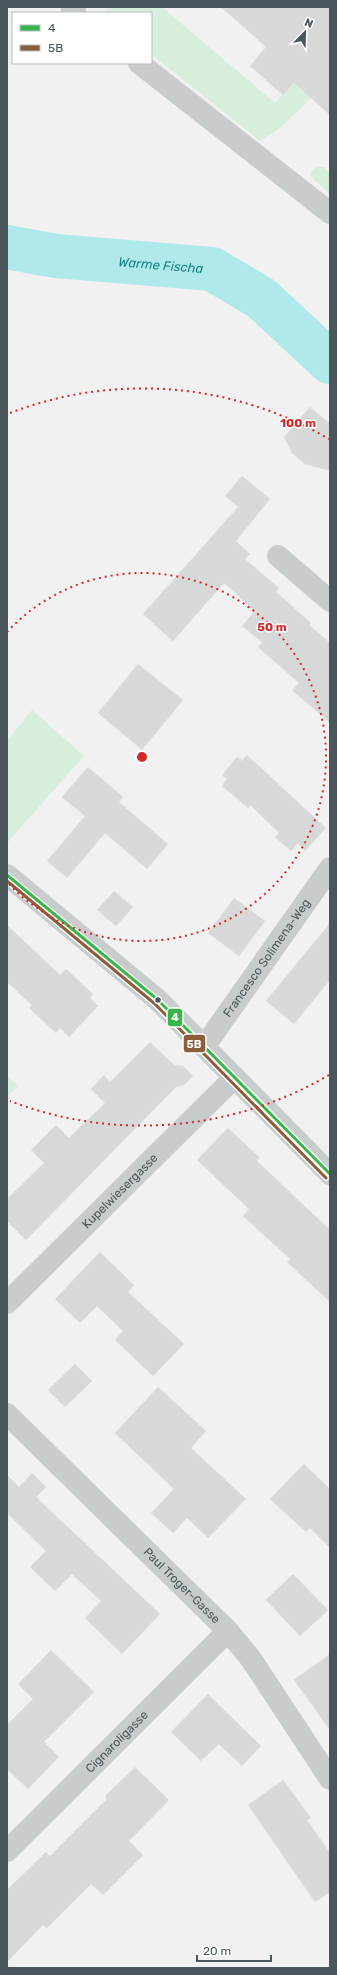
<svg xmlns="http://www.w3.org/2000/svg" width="337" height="1975" font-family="Rubik,sans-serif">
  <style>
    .green { fill: #d7eedc }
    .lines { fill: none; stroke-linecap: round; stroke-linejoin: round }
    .river { stroke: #afe9e9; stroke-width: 44 }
    .building { fill: #d7d9d9; stroke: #e2e3e4 }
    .street { stroke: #c9cccd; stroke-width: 22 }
    .bus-1-casing { stroke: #fff; stroke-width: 6 }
    .bus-2-casing { stroke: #fff; stroke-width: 6 }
    .bus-1 { stroke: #39b54a; stroke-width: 3 }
    .bus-2 { stroke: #8b5d3b; stroke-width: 3 }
    .ring { fill: none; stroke: #d62828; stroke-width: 2; stroke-dasharray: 2 4 }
    .bus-dot { fill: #49575c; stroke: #fff; stroke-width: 1.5 }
    .labels { text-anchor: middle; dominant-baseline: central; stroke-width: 3; stroke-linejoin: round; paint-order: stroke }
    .street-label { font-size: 12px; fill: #49575c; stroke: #fff }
    .water-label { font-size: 13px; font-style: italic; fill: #168384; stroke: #fff }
    .centre { fill: #d62828; stroke: #fff; stroke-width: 2 }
    .ring-label { font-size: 12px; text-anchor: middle; font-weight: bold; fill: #d62828; stroke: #fff; stroke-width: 3; stroke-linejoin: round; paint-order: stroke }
    .line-badge { stroke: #fff; stroke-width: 1.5 }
    .badge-label { font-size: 11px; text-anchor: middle; font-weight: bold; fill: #fff }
  </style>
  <rect width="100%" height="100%" fill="#f1f1f1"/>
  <path class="green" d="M107,7H162L275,103L330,41L311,98L280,128L260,141L151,54V13H107Z
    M318,167H324L330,173V193L314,180L310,174L313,169Z
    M32,710L84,756L7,843V741Z
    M7,1076L18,1086L7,1097Z"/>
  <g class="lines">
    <path class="river" id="s1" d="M7,247L56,256L212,269L261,298L330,362"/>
  </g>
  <path class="building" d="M221,7H330V115L294,83L283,95L250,66L266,47Z
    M310,407L330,424V471L305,464L292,453L284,437Z
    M242,476L270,499L236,541L250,554L245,559L279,588L276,592L311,623L309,625L330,643V723L292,690L299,683L258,647L262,642L242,626L255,611L224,583L173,641L143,614L238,507L225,496Z
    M138,664L183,700L142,750L98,713Z
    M247,755L326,828L305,851L298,843L291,851L275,837L279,833L250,805L248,808L222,786L227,779L222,775L237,757L242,761Z
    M88,767L123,797L119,802L168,844L147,869L105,833L67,878L47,861L85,816L62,797Z
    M114,891L133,907L116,926L97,910Z
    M234,898L265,921L239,956L208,933Z
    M330,923V980L294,1024L266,1001Z
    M7,925L60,975L66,969L93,994L90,998L98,1006L69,1037L60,1028L56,1033L29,1008L32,1005L7,982Z
    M150,1042L174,1065L183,1066L193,1076L184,1085L176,1087L26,1240L7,1221V1199L44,1163L31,1150L56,1125L69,1138L105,1103L91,1089L104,1075L110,1082Z
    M228,1128L260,1158L257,1161L330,1230V1302L287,1262L290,1259L243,1216L249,1209L197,1160Z
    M100,1252L134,1285L128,1292L184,1344L153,1376L115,1340L123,1331L97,1306L80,1323L55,1299Z
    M75,1364L92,1381L65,1407L48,1390Z
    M158,1387L206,1431L191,1448L246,1499L208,1538L187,1518L173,1533L151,1513L174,1489L115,1433Z
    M304,1464L330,1489V1548L310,1528L306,1532L270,1499Z
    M32,1473L46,1487L36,1497L160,1614L122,1654L85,1618L101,1601L72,1574L55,1591L30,1567L46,1551L7,1513V1475L19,1487Z
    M293,1574L328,1610L300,1636L266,1600Z
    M51,1650L94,1692L44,1742L59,1757L28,1789L7,1769V1725L33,1699L18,1684Z
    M330,1654V1730L294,1680Z
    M208,1694L261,1746L242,1766L219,1744L201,1761L171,1732Z
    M135,1767L169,1800L129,1841L143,1855L103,1895L91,1884L47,1928L43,1925L7,1962V1890L46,1852L50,1856L107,1799L105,1796Z
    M283,1780L311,1818L307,1820L330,1853V1892L315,1902L248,1805Z"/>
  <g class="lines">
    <g class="street">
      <path d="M75,7L72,10L75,13"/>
      <path d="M139,63L330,213"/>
      <path d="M278,556L330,601"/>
      <path d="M7,875L158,1000L330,1174"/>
      <path id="s2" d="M204,1047L330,868"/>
      <path id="s3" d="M7,1303L234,1078"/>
      <path id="s4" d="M7,1414L228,1631L251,1659L330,1779"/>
      <path id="s5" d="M7,1851L228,1631"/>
    </g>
    <defs>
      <path id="bus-1" d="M7,875L158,1000L330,1174"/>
      <path id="bus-2" d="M7,881L155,1004L326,1178"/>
    </defs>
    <use href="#bus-1" class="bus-1-casing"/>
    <use href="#bus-2" class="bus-2-casing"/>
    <use href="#bus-1" class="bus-1"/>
    <use href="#bus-2" class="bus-2"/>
  </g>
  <g class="ring">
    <path d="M7 632A184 184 0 1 1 7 882"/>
    <path d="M329 1075A369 369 0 0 1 10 1101M10 413A369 369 0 0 1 329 439"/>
  </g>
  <circle class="bus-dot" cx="158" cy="1000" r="3.5"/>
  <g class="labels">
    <g class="street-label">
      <text stroke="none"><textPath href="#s2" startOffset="109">Francesco Solimena-Weg</textPath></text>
      <text stroke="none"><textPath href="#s3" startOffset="159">Kupelwiesergasse</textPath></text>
      <text stroke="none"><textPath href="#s4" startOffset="245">Paul Troger-Gasse</textPath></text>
      <text stroke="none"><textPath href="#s5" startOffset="155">Cignaroligasse</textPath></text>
    </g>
    <g class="water-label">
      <text stroke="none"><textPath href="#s1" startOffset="155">Warme Fischa</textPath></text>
    </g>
  </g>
  <circle cx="142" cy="757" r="6" class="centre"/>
  <g class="ring-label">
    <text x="298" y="427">100 m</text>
    <text x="272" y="631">50 m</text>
  </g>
  <g class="line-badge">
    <rect x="167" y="1008" width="16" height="19" rx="4" fill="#39b54a"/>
    <rect x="183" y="1034" width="23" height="19" rx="4" fill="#8b5d3b"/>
  </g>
  <g class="badge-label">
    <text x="175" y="1021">4</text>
    <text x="194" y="1048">5B</text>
  </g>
  <rect width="337" height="1975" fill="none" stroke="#49575c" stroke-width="16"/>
  <rect x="12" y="12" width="140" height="52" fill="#ffffff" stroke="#b6bcbe"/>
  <rect x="20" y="25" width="20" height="6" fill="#39b54a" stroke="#b6bcbe"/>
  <text x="48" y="32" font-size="12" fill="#49575c">4</text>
  <rect x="20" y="45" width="20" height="6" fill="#8b5d3b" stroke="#b6bcbe"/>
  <text x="48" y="52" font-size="12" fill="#49575c">5B</text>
  <g transform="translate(305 32) rotate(23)" stroke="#ffffff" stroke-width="3" paint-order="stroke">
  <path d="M0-3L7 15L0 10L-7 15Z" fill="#49575c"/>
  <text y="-6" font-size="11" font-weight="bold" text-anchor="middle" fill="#49575c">N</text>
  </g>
  <path d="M197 1955v6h74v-6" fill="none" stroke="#49575c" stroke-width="2"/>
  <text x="203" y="1955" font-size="12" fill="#49575c" stroke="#ffffff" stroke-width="3" paint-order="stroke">20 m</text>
</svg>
